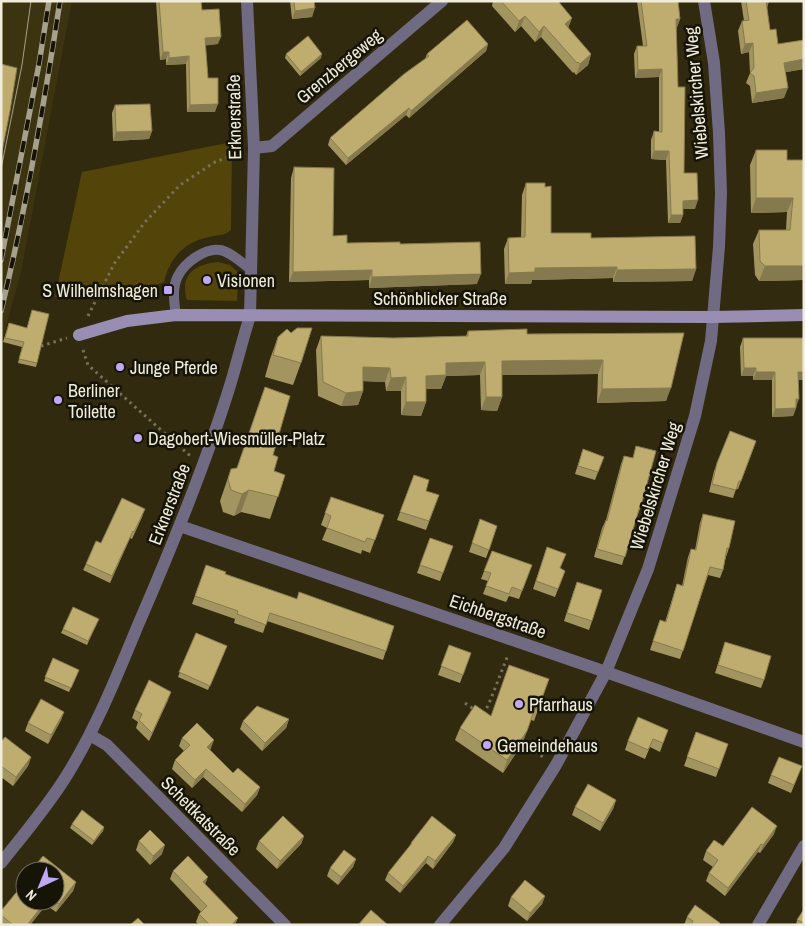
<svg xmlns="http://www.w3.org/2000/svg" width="805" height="926" font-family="'Archivo Narrow',sans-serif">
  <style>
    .built { fill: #3c3310 }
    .green { fill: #53450a }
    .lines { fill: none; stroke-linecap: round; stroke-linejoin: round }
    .path { stroke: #77715a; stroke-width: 3; stroke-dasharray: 2.5 4; stroke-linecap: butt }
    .lane { stroke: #706a82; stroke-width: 10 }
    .street { stroke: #706a82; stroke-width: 12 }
    .secondary { stroke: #988eb4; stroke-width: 12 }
    .tram { stroke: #a6a08c; stroke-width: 1 }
    .rail-casing { stroke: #a6a08c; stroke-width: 5.5 }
    .rail { stroke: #161307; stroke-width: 4; stroke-dasharray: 11; stroke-linecap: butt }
    .wall { fill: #a3955f }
    .shaded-wall { fill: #85794e }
    .building { fill: #bead6f; stroke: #85794e }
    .poi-dot { fill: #bfa9f4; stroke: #161307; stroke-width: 2 }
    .labels { text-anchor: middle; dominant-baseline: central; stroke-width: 5; stroke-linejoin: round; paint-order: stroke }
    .street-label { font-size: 18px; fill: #f1eddd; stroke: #161307 }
    .poi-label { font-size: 18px; fill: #f1eddd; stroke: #161307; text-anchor: start }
  </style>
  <rect width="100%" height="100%" fill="#312a0f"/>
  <path class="built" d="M1,1H72L21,272L1,345Z"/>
  <path class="green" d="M232,142L231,230C222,237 219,234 209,237C184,242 169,259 164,282L122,297H55L82,172Z
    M218,262L230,265L238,272L237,301L187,300C179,275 195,264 218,262Z"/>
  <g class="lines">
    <path class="path" d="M88,316L114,264L145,222L180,185L215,162L239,153
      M41,346L67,338
      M83,350L88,365L188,454L191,456
      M465,703L475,710
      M484,714L490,701L508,655
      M519,741L543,757"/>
    <path class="lane" d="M176,315C174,302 172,287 178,276C185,262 205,248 220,250C231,252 242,263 250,269"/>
    <path class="street" d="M254,148L272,146L442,1
      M180,526L606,672L804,742
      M90,735L107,745L285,925
      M1,863C24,834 48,806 67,775C96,728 117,676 138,625C171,549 203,471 228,392C236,367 242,341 250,316L254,148L247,1
      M440,925L504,848L556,765L606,672L648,569L695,416L711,341L719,247L721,193L719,133L714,63L704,1
      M758,925L804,846"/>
    <path class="secondary" d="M79,335L127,321L176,315L713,317L804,315"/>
    <path class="tram" d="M1,169L22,65L31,1"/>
    <defs>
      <path id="rail" d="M1,260L39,64L49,1
        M1,311C26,209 44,105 60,1"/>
    </defs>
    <use href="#rail" class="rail-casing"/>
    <use href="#rail" class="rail"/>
  </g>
  <path class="wall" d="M156,1H201L202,10L218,44L205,45L208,78L215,112H187L186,64L166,65V59L160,60Z
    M290,1H314L312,17L292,19Z
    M493,1H558L572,18L568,28L591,54L588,65L576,75L574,72L573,73L541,37L535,42L521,26L515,32L492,6Z
    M637,1H678L680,19L677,27H676L678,87L684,173L695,209H683V215L680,223H668L666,160L651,159V140L654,131L659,132V77L635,78L634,54L637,46H643Z
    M741,1H769L767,8L770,30L778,44L804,40V69L786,72L784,98L752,103L750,86L746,83L750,73L749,52L741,54L738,31L742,21H744Z
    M488,44L486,51L409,118L406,115L346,165L328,145L330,138L425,59L427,54Z
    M286,54L321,58L300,76L285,58Z
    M115,105L152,131L149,139L113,141L112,113Z
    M756,150L787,160L804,280L759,281L755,275L753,244L759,230H786L787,212L751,213L750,165Z
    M294,167L333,236L347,243L400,244L477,284L369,288V280L289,282L291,178Z
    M526,183L545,187L551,233L591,238L696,269L692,281L613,282V278L532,280L531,284H505L504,249L508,238H521L522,195Z
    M32,310L37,363L36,367L18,363L22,347L3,342L9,323L27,328Z
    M468,331L527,334L684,333L666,401L597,403L598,374L502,375V397L497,411L481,410L480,375L446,376L441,389H426V402L421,416L401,415V391H386L385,382L363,381V391L358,405L341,406L318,396L316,350L321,336L393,338L466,336Z
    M278,337L301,363L293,385L265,377L270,359Z
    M743,338H804V380H798L796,408L793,416L772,417V380H753V376H741L740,347Z
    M265,387L274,471L285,475L270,519L241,512L234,516L223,512L220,501L231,469L237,468Z
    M730,431L756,441L738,489H736L733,498L709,492L714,471Z
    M636,446L641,506L638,514H637L622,565L594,557L602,528L606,520L621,464L624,456L633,458Z
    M583,449L604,457L595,480L575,474Z
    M414,475L426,491L439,495L426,530L397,520Z
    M331,497L384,515L370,553L362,550L361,554L322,540L327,528L321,525Z
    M703,514L729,548L726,557V556L723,570L720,578L708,575L680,659L650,650L660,620L665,622L677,584L682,586L688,557L691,549L695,550L700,523Z
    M143,515L132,539L130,538L110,583L83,570L86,564L101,543Z
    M480,519L489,550L486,558L469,552Z
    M430,538L453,546L440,581L417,573Z
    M547,547L560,568L565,571L555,597L533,589Z
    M492,551L532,565L519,599L509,596L506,602L483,594L488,581L481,579Z
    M206,565L225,574L297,599L394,626L383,660L267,621L263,633L234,623L235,619L192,604Z
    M574,590L592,621L589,630L564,621Z
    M97,623L87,645L61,633L63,629Z
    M196,633L227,646L208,690L178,677Z
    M725,642L764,680L761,688L715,673Z
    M449,645L471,653L460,683L438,675Z
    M53,658L79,670L69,692L44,681Z
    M549,679L534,721L531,720L522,744L503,773L455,740L460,728L491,716Z
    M168,700L149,741L136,728L138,722L132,718L135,710Z
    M64,712L61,720L48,744L25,731L28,723Z
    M289,719L286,728L262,751L240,729L243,721Z
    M696,732L728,744L716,777L684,766Z
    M182,738L211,748L210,750L233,773L260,787L257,795L242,812L203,777L192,788L172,769L175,760L184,751L179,746Z
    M665,738L660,752L650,747L645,759L625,750L628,741Z
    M1,742L31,757L28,766L13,786L1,777Z
    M802,766L791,793L768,783L771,775Z
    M616,800L613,809L600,831L572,815L575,807Z
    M72,824L104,827L103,831L92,845L70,828Z
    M774,834L760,853L758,852L725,896L706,881L709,873L713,867L703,860L706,851Z
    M456,835L453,842L433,869L426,863L400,893L385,880L388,873L410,846L411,843Z
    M304,836L301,844L277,869L256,849L259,841Z
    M139,841L162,854L150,865L136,850Z
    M356,859L353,867L338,885L327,876L330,868Z
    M173,871L206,885L235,925H199L196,922L199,914L201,912L170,879Z
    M25,881V901H55L76,882L73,891L56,912L46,905L30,925H1V911L24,883Z
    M545,896L542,904L527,921L508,906L511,897Z
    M804,909V925H796L797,920Z
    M687,917L720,923V925H684Z"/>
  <path class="shaded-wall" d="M765,1H769L766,10Z
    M315,8L312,17L292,19L295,11Z
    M525,16L521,26L515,32L519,21Z
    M572,18L568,28L565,24Z
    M676,19H680L677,27L673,28Z
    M544,26L541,37L535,42L539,32Z
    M221,37L218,44L202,46L205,38Z
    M753,43L749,52L741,54L745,44Z
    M488,44L486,51L409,118L411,111Z
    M163,52H169L166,59L160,60Z
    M322,54L321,58L300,76L301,72Z
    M591,54L588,65L576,75L580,64Z
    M189,56L186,64L166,65L169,58Z
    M804,59V69L781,73L784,63Z
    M662,69L659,77L635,78L638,70Z
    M788,88L784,98L752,103L756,93Z
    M218,104L215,112H187L190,105Z
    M409,108L406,115L346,165L348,158Z
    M152,131L149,139L113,141L116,132Z
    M654,151H669L666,160L651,159Z
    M756,198H793L787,212L751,213Z
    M698,200L695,209H680L683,201Z
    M671,215H683L680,223H668Z
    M765,266H804V280L759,281Z
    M617,267L613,278L532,280L531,284H505L509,273L535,268Z
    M696,269L692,281L613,282L617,270Z
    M372,270L369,280L289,282L293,272Z
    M481,274L477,284L369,288L372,277Z
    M603,360L598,374L498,375L502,361Z
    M485,362L480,375L446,376L441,389H421L426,376L446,363Z
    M363,367L390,368L385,382L358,381Z
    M744,368H756L753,376H741Z
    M756,372H775L772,380H753Z
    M798,372H804V380H795Z
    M406,377L401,391H386L391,378Z
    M671,388L666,401L597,403L602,389Z
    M363,391L358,405L341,406L346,393Z
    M486,397H502L497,411L481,410Z
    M796,399H799L796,407Z
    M406,402H426L421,416L401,415Z
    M796,408L793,416L772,417L775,409Z
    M249,490L241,512L234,516L242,494Z
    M133,531L130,538L110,583L112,576Z
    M171,692L168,700L149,741L152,733Z
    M64,712L61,720L48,744L51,735Z
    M289,719L286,728L262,751L265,743Z
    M527,731L522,744L503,773L507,760Z
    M214,740L211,748L204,756L207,747Z
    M31,757L28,766L13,786L16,777Z
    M206,769L203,777L192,788L195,780Z
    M260,787L257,795L242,812L245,804Z
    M616,800L613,809L600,831L603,823Z
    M777,826L774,834L760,853L763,845Z
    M104,827L103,831L92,845L94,841Z
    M456,835L453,842L433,869L435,861Z
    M304,836L301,844L277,869L280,861Z
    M761,844L758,852L725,896L728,888Z
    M165,845L162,854L150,865L153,856Z
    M428,856L426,863L400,893L403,886Z
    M356,859L353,867L338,885L341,877Z
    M208,877L205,885L203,882Z
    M76,882L73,891L56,912L59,904Z
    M545,896L542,904L527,921L530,913Z
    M46,901H48L46,905L30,925H27Z
    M238,918L235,925H231Z"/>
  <path class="building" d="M159,1H201L202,10L219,9L221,37L205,38L208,78H218V104L190,105L189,56L169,58V52H163Z
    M294,1H314L315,8L295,11Z
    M501,1H558L572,18L565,24L591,54L580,64L578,62L577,63L544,26L539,32L525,16L519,21Z
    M641,1H678L680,19H676L678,87H685L684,173H697L698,200L683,201V215H671L669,151H654V131L662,132V69L638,70L637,46H647Z
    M746,1H766L770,30L776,29L778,44L804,40V59L784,63L788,88L756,93L754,76L750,73L754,68L753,43L745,44L742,21L749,20Z
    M467,20L488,44L411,111L409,108L348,158L330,138L404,74L429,56L427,54Z
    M308,36L322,54L301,72L286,54Z
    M1,64L17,68L10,111L1,157Z
    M150,104L152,131L116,132L115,105Z
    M756,150H787V160H804V266H765L760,261L759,230H790L793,198H756Z
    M294,167L334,168L333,236L347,235V243L400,242V244L480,242L481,274L372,277V270L293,272Z
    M526,183H545V187L551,186V233H591V238L695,236L696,269L617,270V267L535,268V272L509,273L508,238L525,237Z
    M32,310L49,314L37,363L19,359L24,342L5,338L9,323L27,328Z
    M297,328H312L301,363L273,355L278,337L287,329L291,333Z
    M527,329V334L684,333L671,388L602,389L603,360L502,361V397H486L485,362L446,363V375L426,376V402H406V377L391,378L390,368L363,367V391L346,393L323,382L321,336L393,338L468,336V331Z
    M743,338H804V372H798L799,399H796V408L775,409V372H756V368H744Z
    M265,387L290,396L273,455L278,457L274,471L285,475L278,497L249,490L242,494L231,490L228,479L231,469L237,468Z
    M730,431L756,441L741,481H739L736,490L712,484L717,463Z
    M636,446L656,451L641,506H640L625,557L597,549L606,520L607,521L624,456L633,458Z
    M583,449L604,457L598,472L578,466Z
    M414,475L429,480L426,491L439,495L429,521L400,512Z
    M331,497L384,515L375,540L367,538L365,542L327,528L331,516L325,513Z
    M122,498L145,509L134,532L133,531L112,576L86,564L96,541L101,543Z
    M703,514L735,521L729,548H727L723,570L710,567L683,651L653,641L660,620L666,622L677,584L683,586L691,549L696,550Z
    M480,519L497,526L489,550L472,543Z
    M430,538L453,546L443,573L420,565Z
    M547,547L566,554L560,568L565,571L558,589L536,581Z
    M492,551L532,565L522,591L512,587L509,594L486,586L491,573L484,571Z
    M206,565L226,572L225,574L297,599L299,592L394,626L386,651L270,613L266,625L237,614L238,611L195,596Z
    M577,582L602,590L592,621L567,613Z
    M73,607L99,619L88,641L63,629Z
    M196,633L227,646L210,686L179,672Z
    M725,642L771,656L764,680L718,665Z
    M449,645L471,653L463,675L441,666Z
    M53,658L79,670L71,688L45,677Z
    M509,665L549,679L538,709L535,708L527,731L507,760L460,728L475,705L491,716Z
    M149,680L171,692L152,733L139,720L142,714L135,710Z
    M41,699L64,712L51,735L28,723Z
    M257,706L289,719L265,743L243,721Z
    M638,717L668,730L663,743L653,739L648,750L628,741Z
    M197,723L214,740L207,747L233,773L238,768L260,787L245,804L206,769L195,780L175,760L190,745L182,738Z
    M696,732L728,744L719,769L687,757Z
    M5,737L31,757L16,777L1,766V742Z
    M779,757L802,766L794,785L771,775Z
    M588,784L616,800L603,823L575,807Z
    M752,807L777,826L763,845L761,844L728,888L709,873L718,860L706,851L714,840L723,846Z
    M82,810L104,827L94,841L72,824Z
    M283,816L304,836L280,861L259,841Z
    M432,816L456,835L435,861L428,856L403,886L388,873L412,843H411Z
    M150,830L165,845L153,856L139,841Z
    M344,850L356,859L341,877L330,868Z
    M43,856L76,882L59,904L55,901V871H31Z
    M188,856L208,877L203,882L238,918L231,925H210L199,914L207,906L173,871Z
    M525,880L545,896L530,913L511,897Z
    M25,882V901H46L27,925H13L1,915V911Z
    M695,905L720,923L719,925H691L693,921L687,917Z
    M804,909V923L797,920Z
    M371,910L388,925H358Z
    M138,918L145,925H130Z"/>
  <g class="poi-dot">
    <circle cx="207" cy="280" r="5"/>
    <rect x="163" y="285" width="10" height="10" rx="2.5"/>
    <circle cx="120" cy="367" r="5"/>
    <circle cx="58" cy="400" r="5"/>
    <circle cx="138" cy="438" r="5"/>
    <circle cx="519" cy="704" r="5"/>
    <circle cx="487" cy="745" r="5"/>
  </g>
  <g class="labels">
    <g class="street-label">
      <text transform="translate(339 66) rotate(-40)">Grenzbergeweg</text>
      <text transform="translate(696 93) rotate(-95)">Wiebelskircher Weg</text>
      <text transform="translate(234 117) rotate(-91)">Erknerstraße</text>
      <text x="440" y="298">Schönblicker Straße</text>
      <text transform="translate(655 486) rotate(-73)">Wiebelskircher Weg</text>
      <text transform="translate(169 504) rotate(-69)">Erknerstraße</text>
      <text transform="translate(498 616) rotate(19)">Eichbergstraße</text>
      <text transform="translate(201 816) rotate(45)">Schettkatstraße</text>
    </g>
    <g class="poi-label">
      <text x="217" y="280">Visionen</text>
      <text x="158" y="290" text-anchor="end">S Wilhelmshagen</text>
      <text x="130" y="367">Junge Pferde</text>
      <text x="68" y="390">Berliner<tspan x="68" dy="21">Toilette</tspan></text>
      <text x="148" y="438">Dagobert-Wiesmüller-Platz</text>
      <text x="529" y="704">Pfarrhaus</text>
      <text x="497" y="745">Gemeindehaus</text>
    </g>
  </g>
  <rect width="805" height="926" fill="none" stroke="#f1eddd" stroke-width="5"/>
  <g transform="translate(40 886) rotate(224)"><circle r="24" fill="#161307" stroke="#6e6a5d"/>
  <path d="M0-4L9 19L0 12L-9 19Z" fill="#bfa9f4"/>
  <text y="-8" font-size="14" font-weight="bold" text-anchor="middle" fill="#f1eddd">N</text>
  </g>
</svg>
